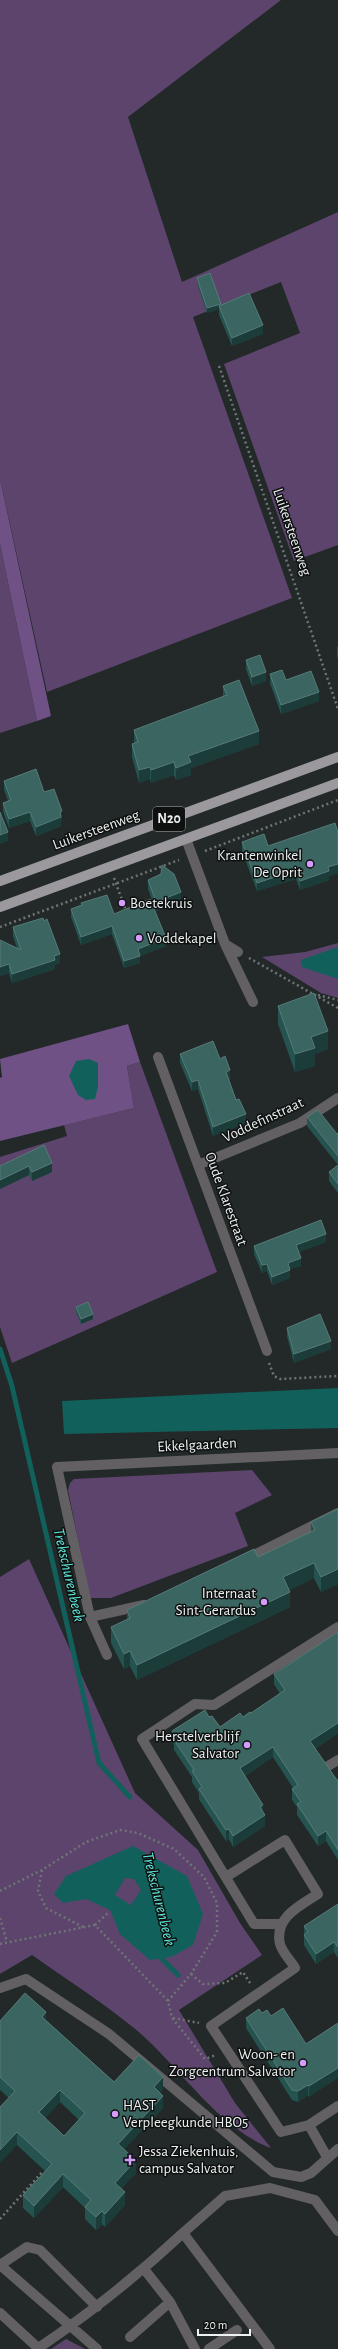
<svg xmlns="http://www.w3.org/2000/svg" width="338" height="2349" font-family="'Alegreya Sans',sans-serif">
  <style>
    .green { fill: #5c446d }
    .forest { fill: #705186 }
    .water { fill: #12605b; fill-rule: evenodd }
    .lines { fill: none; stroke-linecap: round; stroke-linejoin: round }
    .stream { stroke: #12605b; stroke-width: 5 }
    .path { stroke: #6f7574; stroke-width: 2.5; stroke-dasharray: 2 3; stroke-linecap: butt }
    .minor { stroke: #626063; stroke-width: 10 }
    .major { stroke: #9b999e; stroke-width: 10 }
    .wall { fill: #255450; fill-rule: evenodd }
    .shaded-wall { fill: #1b3c39 }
    .building { fill: #3b6561; stroke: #567b78; fill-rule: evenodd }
    .poi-dot { fill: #d49cfb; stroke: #0e1110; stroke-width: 1.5 }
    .labels { text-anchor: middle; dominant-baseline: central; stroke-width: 3; stroke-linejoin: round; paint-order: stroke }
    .shield { fill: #0e1110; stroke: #aaaeae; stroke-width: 1 }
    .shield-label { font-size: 14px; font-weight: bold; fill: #edf1f1 }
    .street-label { font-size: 15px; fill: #edf1f1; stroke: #0e1110 }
    .poi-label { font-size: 15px; fill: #edf1f1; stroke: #0e1110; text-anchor: end }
    .water-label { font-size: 16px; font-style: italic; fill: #5fe8dc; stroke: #0e1110 }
  </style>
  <rect width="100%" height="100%" fill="#222928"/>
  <path class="green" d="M0,0H281L128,117L182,282L338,212V545L294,561L224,364L300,333L281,282L193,317L292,598L47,692L0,479Z
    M0,544L37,721L0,733Z
    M338,943V998L321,993L262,957L305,952Z
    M140,1062L217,1272L12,1363L0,1327V1157L67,1136L64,1125L134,1108L127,1066Z
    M252,1470L272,1495L235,1513L248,1546L111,1598H90L68,1490L70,1483L74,1479Z
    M29,1559L135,1793L198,1850L240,1923L262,1955L179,2010L235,2103L271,2148C218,2129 177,2063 134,2028C102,2002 66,1979 32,1955L0,1974V1577Z
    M66,2339L85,2349H51Z"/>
  <path class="forest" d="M0,479L51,716L37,721L0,544Z
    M128,1024L140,1062L127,1066L134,1108L0,1141V1078L2,1077L0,1059Z"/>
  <path class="water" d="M338,947V979L302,967L301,960Z
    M89,1059L98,1063V1087L95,1099L86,1100L78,1095L69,1076L76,1061Z
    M338,1388V1428L64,1434L62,1401Z
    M133,1846L187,1876L203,1914L193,1945L171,1957L150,1960L120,1934L110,1910L86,1899L63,1903L54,1894L66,1876ZM125,1878L134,1879L141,1890L131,1905L115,1895Z"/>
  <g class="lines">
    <path class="stream" d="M0,1349L12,1386L99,1763L130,1797
      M159,1951L161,1958L178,1975"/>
    <path class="path" d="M219,366L338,709
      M205,851L338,800
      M114,878L126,911
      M0,927L179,860
      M249,958L338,1008
      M318,995L338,1000
      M269,1363L274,1376L280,1379L338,1376
      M42,1870L38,1891L46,1908L83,1927
      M0,1891L42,1870L86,1842L120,1830L138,1833L174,1849L204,1877L217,1903V1932L191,1974L168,2001
      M0,1918L7,1942
      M95,1925L108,1913
      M0,1944L95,1925L168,2001L172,2018L205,2059L216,2055
      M191,1974L203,1984L225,1983L243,1972L250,1983
      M173,2018L199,2023
      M0,2219L43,2171"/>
    <path class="minor" d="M186,839L225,944L238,952
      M225,944L253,1002
      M158,1057L267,1351
      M198,1165L300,1123L338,1098
      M244,1560L338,1513
      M90,1617L144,1605
      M107,1655L90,1617L57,1467L338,1453
      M328,1766L338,1760
      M226,1877L285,1840L318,1894C299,1906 274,1918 280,1944C282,1952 291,1961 295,1968L211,2026L281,2132L309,2125L327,2157
      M281,1924H254L142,1739L195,1704L214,1705L338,1627
      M0,1988L26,1979L109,2034L273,2172L301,2177L311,2173L338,2149
      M309,2125L338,2106
      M0,2265L97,2349
      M0,2265L27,2247L40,2250L97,2307
      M144,2269L170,2302L195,2349
      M0,2313L38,2348
      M130,2337L170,2302
      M37,2349C89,2314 137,2276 183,2233
      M209,2349L237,2330
      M270,2349L183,2233L225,2196L270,2188L315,2200L338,2231"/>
    <path class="major" d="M0,881L338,757
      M0,907L338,783"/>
  </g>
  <path class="wall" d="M197,278L221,305L263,334L232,346L219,315V309L207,313L197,283Z
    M338,646V659L337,656V647Z
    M246,660L266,681L252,686L246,669Z
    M270,674L286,680L319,701L281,714L270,683Z
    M223,686L259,744L191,768V775L176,780L174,775L151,783L150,779L139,783L132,757V744L134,743V730L223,697Z
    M4,781L44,792L62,820L61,821V826L36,836L30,821L9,828L3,812V803L8,801L4,790Z
    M338,832V873L329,876V880L300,890L296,879L257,891L242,851V842L268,846Z
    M148,880L181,901L156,911L148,889Z
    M81,903L114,914L166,946L140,956V963L124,968L112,934L81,945L71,917V909L81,905Z
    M13,927L60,963L55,965V969L12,983L9,973L0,976L17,948L13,936Z
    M278,1006L328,1049L315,1054V1066L295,1072L278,1024Z
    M180,1054L220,1059L230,1079L229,1080L236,1100L246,1123L213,1136L198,1089L192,1091L180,1063Z
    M307,1117L337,1134L338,1133V1193L329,1181V1172L338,1165L307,1126Z
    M52,1163V1172L32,1181L29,1175L0,1189V1166Z
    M326,1242L299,1252L301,1266L290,1269V1278L272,1285L267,1271L262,1273L254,1254V1246Z
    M76,1307L93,1319L81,1324L76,1312Z
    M287,1328L331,1349L294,1363L287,1336Z
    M338,1509V1584L321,1592L314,1578L289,1590L290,1607L137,1680L130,1666L124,1669L111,1643V1627L127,1620V1610L258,1557L311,1532V1522Z
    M338,1632V1733L315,1749L337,1780H338V1860L326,1841L318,1846L297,1815V1807L292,1800V1789L293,1788L273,1757L245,1776L263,1812L265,1826L233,1847L229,1839L226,1841L199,1799V1793L192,1782V1777L174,1750V1745L172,1741V1731L209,1717L220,1727L251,1713L280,1694L274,1684V1674Z
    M338,1904V1958L334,1952L316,1964L304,1945V1926Z
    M262,2013L271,2016L306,2044L338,2023L309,2097L308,2095L298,2102L292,2100L246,2028V2018Z
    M46,2020L114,2082L163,2089L160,2093L163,2108L124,2149L136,2173L121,2189L125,2205L105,2227L102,2224L96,2230L85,2219V2208L63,2187L34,2218L23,2208V2195L45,2171L17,2145L9,2098L0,2090V2021ZM60,2102L79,2120L64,2136L45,2118Z"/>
  <path class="shaded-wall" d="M221,304V308L219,306V309L207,313V308Z
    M263,325V334L232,346V338Z
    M266,672V681L252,686V677Z
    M319,692V701L281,714V705Z
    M259,731V744L191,768V775L176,780V768L188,756Z
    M174,762V775L151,783V770Z
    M150,767V779L139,783V770Z
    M62,811V820L61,821V826L36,836V827L60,812Z
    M30,812V821L9,828V819Z
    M8,832V841L0,844V835Z
    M338,864V873L329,876V880L300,890V881L328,867Z
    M296,870V879L257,891V883Z
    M181,892V901L156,911V902Z
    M112,926V934L81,945V937Z
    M166,938V946L140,956V963L124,968V961L138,949Z
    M60,954V963L55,965V969L12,983V974Z
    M9,964V973L0,976V967Z
    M328,1031V1049L315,1054V1066L295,1072V1054L311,1037Z
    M230,1070V1079L226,1081V1072Z
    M198,1080V1089L192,1091V1082Z
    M246,1114V1123L213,1136V1127Z
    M52,1163V1172L32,1181V1172Z
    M29,1166V1175L0,1189V1180Z
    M326,1234V1242L296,1253V1245Z
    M301,1258V1266L288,1270V1263Z
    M267,1264V1271L262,1273V1265Z
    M290,1270V1278L272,1285V1277Z
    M93,1314V1319L81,1324V1319Z
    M331,1341V1349L294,1363V1354Z
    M314,1563V1578L283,1593V1577Z
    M338,1569V1584L321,1592V1577Z
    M290,1592V1607L137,1680V1665Z
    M130,1651V1666L124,1669V1654Z
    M338,1723V1733L310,1752V1741Z
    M273,1747V1757L240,1779V1768Z
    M263,1805V1816L260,1807Z
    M265,1815V1826L233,1847V1836Z
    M229,1829V1839L226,1841V1830Z
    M326,1831V1841L318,1846V1836Z
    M334,1942V1952L316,1964V1954Z
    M46,2012V2025L42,2017Z
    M338,2068V2078L309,2097V2086Z
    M163,2077V2089L154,2100V2087Z
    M308,2085V2095L298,2102V2091Z
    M60,2090V2102L39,2125V2112Z
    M163,2096V2108L118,2156V2144Z
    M17,2132V2145L0,2163V2150Z
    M136,2160V2173L115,2196V2183Z
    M63,2174V2187L34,2218V2206Z
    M125,2192V2205L105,2227V2214Z
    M102,2211V2224L96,2230V2217Z"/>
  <path class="building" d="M210,273L221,304L207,308L197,278Z
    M249,293L263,325L232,338L219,306Z
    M260,655L266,672L252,677L246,660Z
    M282,670L286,680L311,671L319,692L281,705L270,674Z
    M239,680L259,731L188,756L191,762L176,768L174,762L151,770L150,767L139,770L132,744L138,742L134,730L227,695L223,686Z
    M36,769L44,792L54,789L62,811L60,812L61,817L36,827L30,812L9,819L3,803L11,800L4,781Z
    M0,812L8,832L0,835Z
    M335,823L338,832V864L328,867L329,871L300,881L296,870L257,883L242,842L264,834L268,846Z
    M162,865L174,874L181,892L156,902L148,880L161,874Z
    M107,895L114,914L150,899L166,938L138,949L140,956L124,961L112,926L81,937L71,909L82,905L81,903Z
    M43,918L44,921L47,919L60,954L54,956L55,960L12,974L9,964L0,967V940L21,950L13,927Z
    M314,993L328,1031L311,1037L315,1048L295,1054L278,1006Z
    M213,1041L220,1059L225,1056L230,1070L226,1072L236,1100L239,1099L246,1114L213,1127L198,1080L192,1082L180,1054Z
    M318,1110L337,1134L338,1133V1156L307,1117Z
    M44,1145L52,1163L32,1172L29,1166L0,1180V1166Z
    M338,1165V1184L329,1172Z
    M321,1220L326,1234L296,1245L301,1258L288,1263L290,1270L272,1277L267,1264L262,1265L254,1246Z
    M88,1302L93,1314L81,1319L76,1307Z
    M320,1314L331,1341L294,1354L287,1328Z
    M338,1509V1569L321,1577L314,1563L283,1577L290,1592L137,1665L130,1651L124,1654L111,1627L130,1618L127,1610L254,1549L258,1557L315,1530L311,1522Z
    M338,1632V1723L310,1741L337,1780H338V1850L326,1831L318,1836L297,1804L301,1802L292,1789L298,1785L273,1747L240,1768L263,1805L260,1807L265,1815L233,1836L229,1829L226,1830L199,1789L202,1787L192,1771L194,1770L174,1740L177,1738L172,1731L205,1710L209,1717L212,1716L220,1727L240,1713L243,1717L250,1712L251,1713L285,1690L274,1674Z
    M338,1904V1947L334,1942L316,1954L304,1935L308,1932L304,1926Z
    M25,1993L46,2012L42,2017L114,2082L139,2055L163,2077L154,2087L163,2096L118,2144L136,2160L115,2183L125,2192L105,2214L102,2211L96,2217L85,2207L91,2200L63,2174L34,2206L23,2195L52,2164L17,2132L0,2150V2107L15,2091L0,2077V2021ZM60,2090L85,2113L64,2136L39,2112Z
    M283,2008L306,2044L338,2023V2068L309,2086L308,2085L298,2091L292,2090L246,2018L259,2009L262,2013L267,2010L271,2016Z"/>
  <g class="poi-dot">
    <circle cx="310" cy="864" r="4"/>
    <circle cx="122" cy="903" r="4"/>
    <circle cx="139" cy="938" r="4"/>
    <circle cx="264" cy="1602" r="4"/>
    <circle cx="247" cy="1745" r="4"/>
    <circle cx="303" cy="2063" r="4"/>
    <circle cx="115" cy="2114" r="4"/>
    <path d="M128 2154h4v4h4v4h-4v4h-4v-4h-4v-4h4z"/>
  </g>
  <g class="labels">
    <rect class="shield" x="153" y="807" width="32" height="24" rx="3"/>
    <g class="shield-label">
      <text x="169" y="819">N20</text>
    </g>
    <g class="street-label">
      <text transform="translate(292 532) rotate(71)">Luikersteenweg</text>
      <text transform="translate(96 830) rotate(-20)">Luikersteenweg</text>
      <text transform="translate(263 1120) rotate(-25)">Voddefinstraat</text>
      <text transform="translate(226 1199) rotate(70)">Oude Klarestraat</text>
      <text transform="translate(197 1445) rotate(-3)">Ekkelgaarden</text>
    </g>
    <g class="poi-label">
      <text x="302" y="855">Krantenwinkel<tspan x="302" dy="17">De Oprit</tspan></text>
      <text x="130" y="903" text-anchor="start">Boetekruis</text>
      <text x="147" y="938" text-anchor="start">Voddekapel</text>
      <text x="256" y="1593">Internaat<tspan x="256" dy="17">Sint-Gerardus</tspan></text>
      <text x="239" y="1736">Herstelverblijf<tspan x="239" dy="17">Salvator</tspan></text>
      <text x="295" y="2054">Woon- en<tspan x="295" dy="17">Zorgcentrum Salvator</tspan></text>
      <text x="123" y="2105" text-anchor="start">HAST<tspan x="123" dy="17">Verpleegkunde HBO5</tspan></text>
      <text x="139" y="2151" text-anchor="start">Jessa Ziekenhuis,<tspan x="139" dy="17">campus Salvator</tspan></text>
    </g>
    <g class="water-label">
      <text transform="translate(69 1575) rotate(77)">Trekschurenbeek</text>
      <text transform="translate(159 1899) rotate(76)">Trekschurenbeek</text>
    </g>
  </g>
  <path d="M198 2329v6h52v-6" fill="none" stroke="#edf1f1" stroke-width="2"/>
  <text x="204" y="2329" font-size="12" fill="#edf1f1" stroke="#0e1110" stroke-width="3" paint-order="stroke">20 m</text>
</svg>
